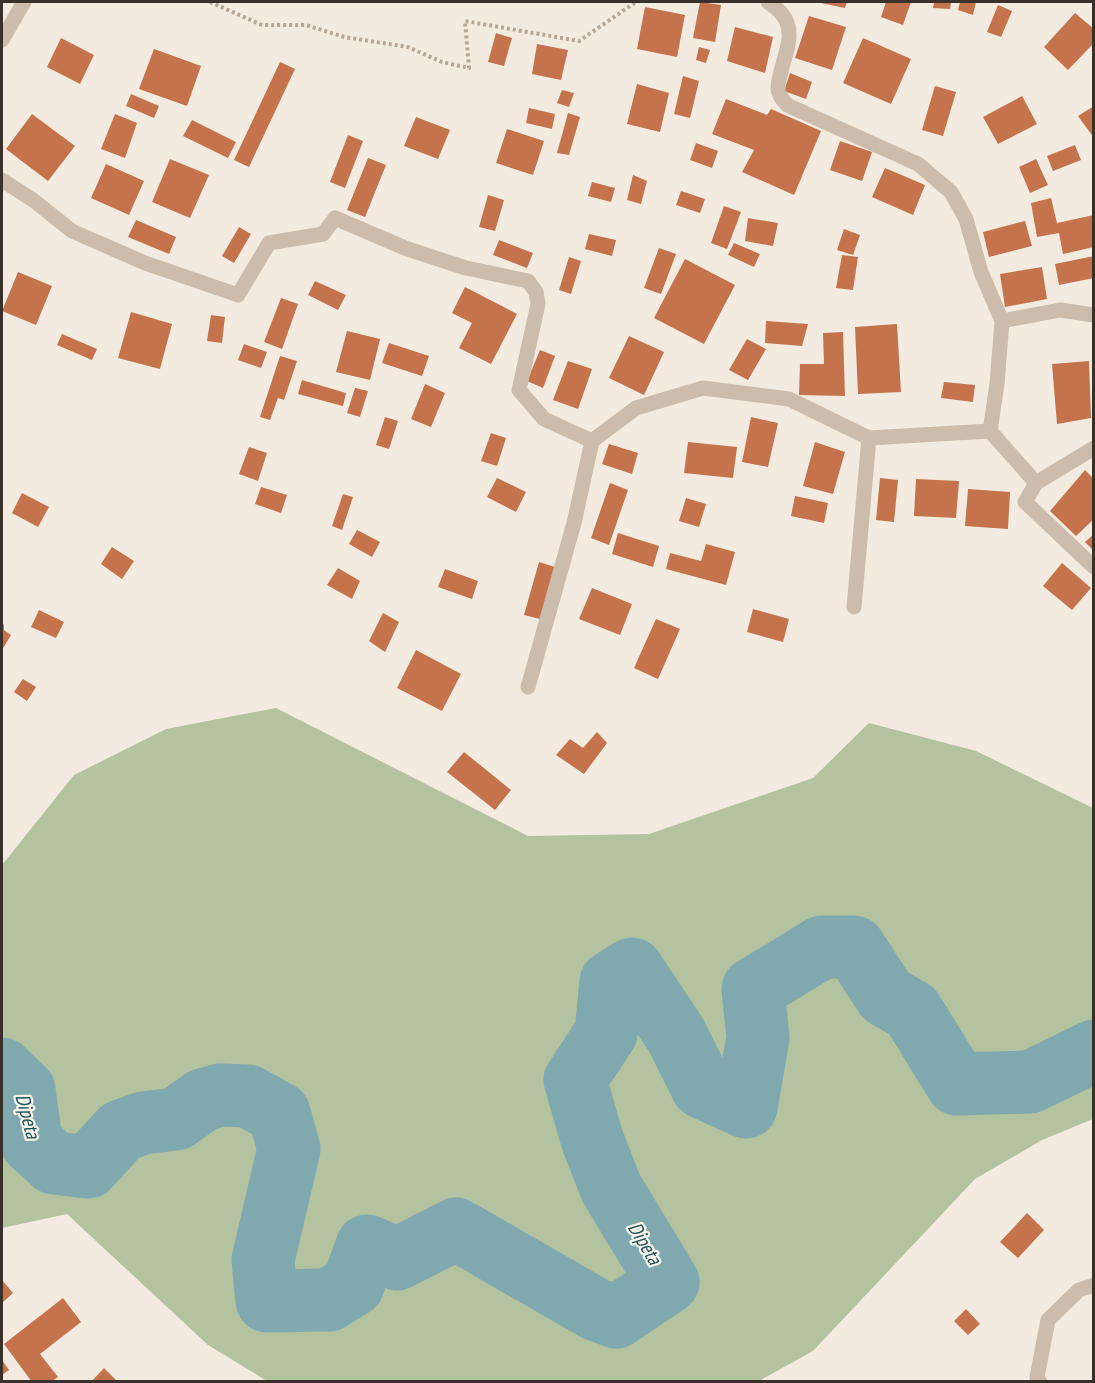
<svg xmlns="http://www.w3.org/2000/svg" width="1095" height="1383" font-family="'PT Sans Narrow',sans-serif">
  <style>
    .green { fill: #b3c29f }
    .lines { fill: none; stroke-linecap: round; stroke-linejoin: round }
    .river { stroke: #7fa9af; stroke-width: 63 }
    .building { fill: #c4734d }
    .path { stroke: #b7a695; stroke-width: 4; stroke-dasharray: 3 3; stroke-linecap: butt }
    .minor { stroke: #cbbcab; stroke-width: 15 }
    .labels { text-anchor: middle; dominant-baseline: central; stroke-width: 4.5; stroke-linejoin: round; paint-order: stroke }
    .water-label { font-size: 20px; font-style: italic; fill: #20525a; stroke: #faf5ec }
  </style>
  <rect width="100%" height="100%" fill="#f3ebdf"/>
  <path class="green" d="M276,708L528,836L649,834L813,778L869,723L976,751L1093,808V1119L1042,1140L975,1179L813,1351L759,1381H267L208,1345L67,1214L2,1228V865L74,775L166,729Z"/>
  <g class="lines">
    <path class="river" d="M2,1069L24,1090L31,1142L54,1163L88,1167L121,1131L143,1123L176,1119L203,1100L220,1095L248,1096L279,1113L289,1149L263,1260L267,1301L329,1300L353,1285L367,1246L397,1259L456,1229L595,1309L616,1317L668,1282L611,1188L592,1139L575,1080L606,1033L611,982L632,969L676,1035L702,1087L746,1107L758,1038L753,989L822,947H854L886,996L912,1011L957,1084L1030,1082L1094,1051"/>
  </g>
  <path class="building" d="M700,2L721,5L715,42L693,38Z
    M816,2H847L845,8Z
    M886,2H911L903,25L881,17Z
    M934,2H951L950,9L933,8Z
    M960,2H976L973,15L958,10Z
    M998,5L1012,11L1001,37L987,32Z
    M645,7L685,15L677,57L637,49Z
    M1075,13L1094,29V43L1068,70L1044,47Z
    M809,16L846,27L832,70L795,58Z
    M735,27L773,37L765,73L727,61Z
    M496,33L512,38L504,66L488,62Z
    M61,38L94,55L80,84L47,67Z
    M863,38L911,59L891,104L843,83Z
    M537,44L568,50L561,80L532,74Z
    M699,47L710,50L706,63L696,60Z
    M154,49L201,66L187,106L139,89Z
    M280,62L295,69L249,167L234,160Z
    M790,73L812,82L806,99L784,91Z
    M683,76L699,81L690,118L674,114Z
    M637,84L669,93L660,132L627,124Z
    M935,86L956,92L943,136L922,130Z
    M562,90L574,93L569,107L557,103Z
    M131,94L159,106L154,118L126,106Z
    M1022,96L1037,124L998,144L983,117Z
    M726,99L767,115L771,109L821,131L794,195L742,172L754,150L712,134Z
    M1094,106V138L1078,116Z
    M529,108L555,114L552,129L526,123Z
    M568,113L580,117L569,155L557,153Z
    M32,114L75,146L48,181L6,149Z
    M115,114L137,123L125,158L101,149Z
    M416,117L450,130L438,159L404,146Z
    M192,120L236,142L228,158L183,136Z
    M507,129L544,141L533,175L496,163Z
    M348,135L363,141L345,188L330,182Z
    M840,141L872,152L862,181L830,170Z
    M696,143L718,151L712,168L690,160Z
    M1075,145L1081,160L1053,171L1047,156Z
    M368,158L386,165L365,217L347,210Z
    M170,159L209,175L190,218L152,202Z
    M1036,159L1048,185L1030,193L1019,167Z
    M106,164L144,181L129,215L91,198Z
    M885,168L925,185L913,215L872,197Z
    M633,175L647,181L641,204L627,200Z
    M592,182L615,188L611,202L588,196Z
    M681,191L705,199L700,213L676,205Z
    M488,195L504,200L495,231L479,227Z
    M1051,198L1057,223L1094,215V247L1063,254L1059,233L1037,237L1031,203Z
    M724,206L741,212L727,249L711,243Z
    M748,218L778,223L773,246L745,241Z
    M136,220L176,237L169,254L128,237Z
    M1025,221L1032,246L989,257L983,232Z
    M239,227L251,234L234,263L222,256Z
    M844,229L860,235L853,255L837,250Z
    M589,234L616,240L612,256L585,249Z
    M499,240L533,253L527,268L493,255Z
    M734,243L760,254L754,267L728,255Z
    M659,248L676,254L661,294L644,288Z
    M842,255L858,257L853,290L836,288Z
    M1094,256V278L1059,285L1055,264Z
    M569,257L581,261L571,294L559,290Z
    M685,259L735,285L704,344L654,318Z
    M1042,267L1047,299L1005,307L1000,274Z
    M18,272L52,286L36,325L2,311Z
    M315,281L346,295L338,310L308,295Z
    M465,287L517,314L491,364L459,348L472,323L452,313Z
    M281,298L298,304L282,349L264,342Z
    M131,312L172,324L160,369L118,358Z
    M211,315L225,317L222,343L207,341Z
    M766,321L808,324L802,346L765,343Z
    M897,324L901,392L858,394L855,327Z
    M347,331L380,339L370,380L336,372Z
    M843,332L845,396L799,395L800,364H824L823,333Z
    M62,334L97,349L92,360L57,345Z
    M629,336L664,352L644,395L609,378Z
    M747,339L766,349L748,380L729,370Z
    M389,343L429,356L422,376L382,363Z
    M244,344L267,352L261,368L238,360Z
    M540,350L555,356L543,388L527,381Z
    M280,356L297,361L284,400L278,398L270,420L260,417Z
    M568,361L592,369L578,409L553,400Z
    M1089,361L1091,418L1057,424L1052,364Z
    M302,380L346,393L343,406L298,394Z
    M944,382L975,385L973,402L941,398Z
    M425,384L445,393L431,427L411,419Z
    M355,388L368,391L360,417L347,413Z
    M385,417L398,421L389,449L376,445Z
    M751,417L778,423L768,467L742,462Z
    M491,433L506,438L497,466L481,461Z
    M688,442L737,447L733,478L684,473Z
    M815,442L845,452L833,494L803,486Z
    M609,444L638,453L632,474L602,464Z
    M249,447L267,453L258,481L239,474Z
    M1085,470L1094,479V519L1076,536L1050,511Z
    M497,478L526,492L516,512L487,497Z
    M880,478L898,480L894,522L876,520Z
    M916,479L959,481L956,518L914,516Z
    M610,483L628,490L609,545L591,538Z
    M261,487L287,495L281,513L255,504Z
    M968,489L1010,492L1008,529L965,526Z
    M22,493L49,507L38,527L12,513Z
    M343,494L353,497L342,530L332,526Z
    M795,496L828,503L824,523L791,516Z
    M686,498L706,504L699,527L679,521Z
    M357,530L380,542L372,557L349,544Z
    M618,533L659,546L653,567L612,554Z
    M1094,534V551L1085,542Z
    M706,544L735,552L726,585L666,569L670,553L701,561Z
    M112,547L134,561L122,579L101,564Z
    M539,562L555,567L540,619L524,615Z
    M1062,563L1091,588L1072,610L1043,586Z
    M338,568L360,581L352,599L327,585Z
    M445,569L478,581L472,599L438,587Z
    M592,588L632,604L620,635L579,619Z
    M753,609L789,619L783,642L747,632Z
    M39,610L64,622L56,638L31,627Z
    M383,613L399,622L385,652L369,641Z
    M656,619L680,629L658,679L634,668Z
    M2,623L4,625V630L11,635L2,650Z
    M416,650L461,674L442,711L397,688Z
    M23,679L36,687L27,701L14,692Z
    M597,732L607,743L584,774L556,755L570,739L583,748Z
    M464,752L511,790L495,810L447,772Z
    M1027,1213L1044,1230L1018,1258L1000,1242Z
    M2,1280L13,1293L2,1303Z
    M63,1298L81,1322L40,1354L58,1377L51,1382H32L4,1344Z
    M966,1309L980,1324L968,1335L954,1321Z
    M2,1360L9,1370L2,1375Z
    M104,1368L118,1382H91Z"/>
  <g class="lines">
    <path class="path" d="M210,2L262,25H306L344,37L408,47L442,62L469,68L465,21L579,41L636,2"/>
    <path class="minor" d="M768,2C772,5 778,9 782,14C800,36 778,65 778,89C778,95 783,100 787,105L918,164L951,192L966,219L981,272L1002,321L1060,310L1094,315
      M2,40L24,2
      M2,180L33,200L72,231L145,263L238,295L269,243L323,234L335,218L405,248L466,268L528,281L536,292L538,304L519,390L544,419L592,441L574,523L528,687
      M1002,321L997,384L990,431L1036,483
      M869,438L990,431
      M592,441L636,408L703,388L789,399L869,438L854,607
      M1094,448L1036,483L1025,502L1094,567
      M1040,1382L1037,1377L1048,1320L1079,1290L1094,1285"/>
  </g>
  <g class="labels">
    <g class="water-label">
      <text transform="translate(28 1116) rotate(75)">Dipeta</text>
      <text transform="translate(645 1243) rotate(59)">Dipeta</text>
    </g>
  </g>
  <rect width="1095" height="1383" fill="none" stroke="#39302a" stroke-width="6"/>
</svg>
